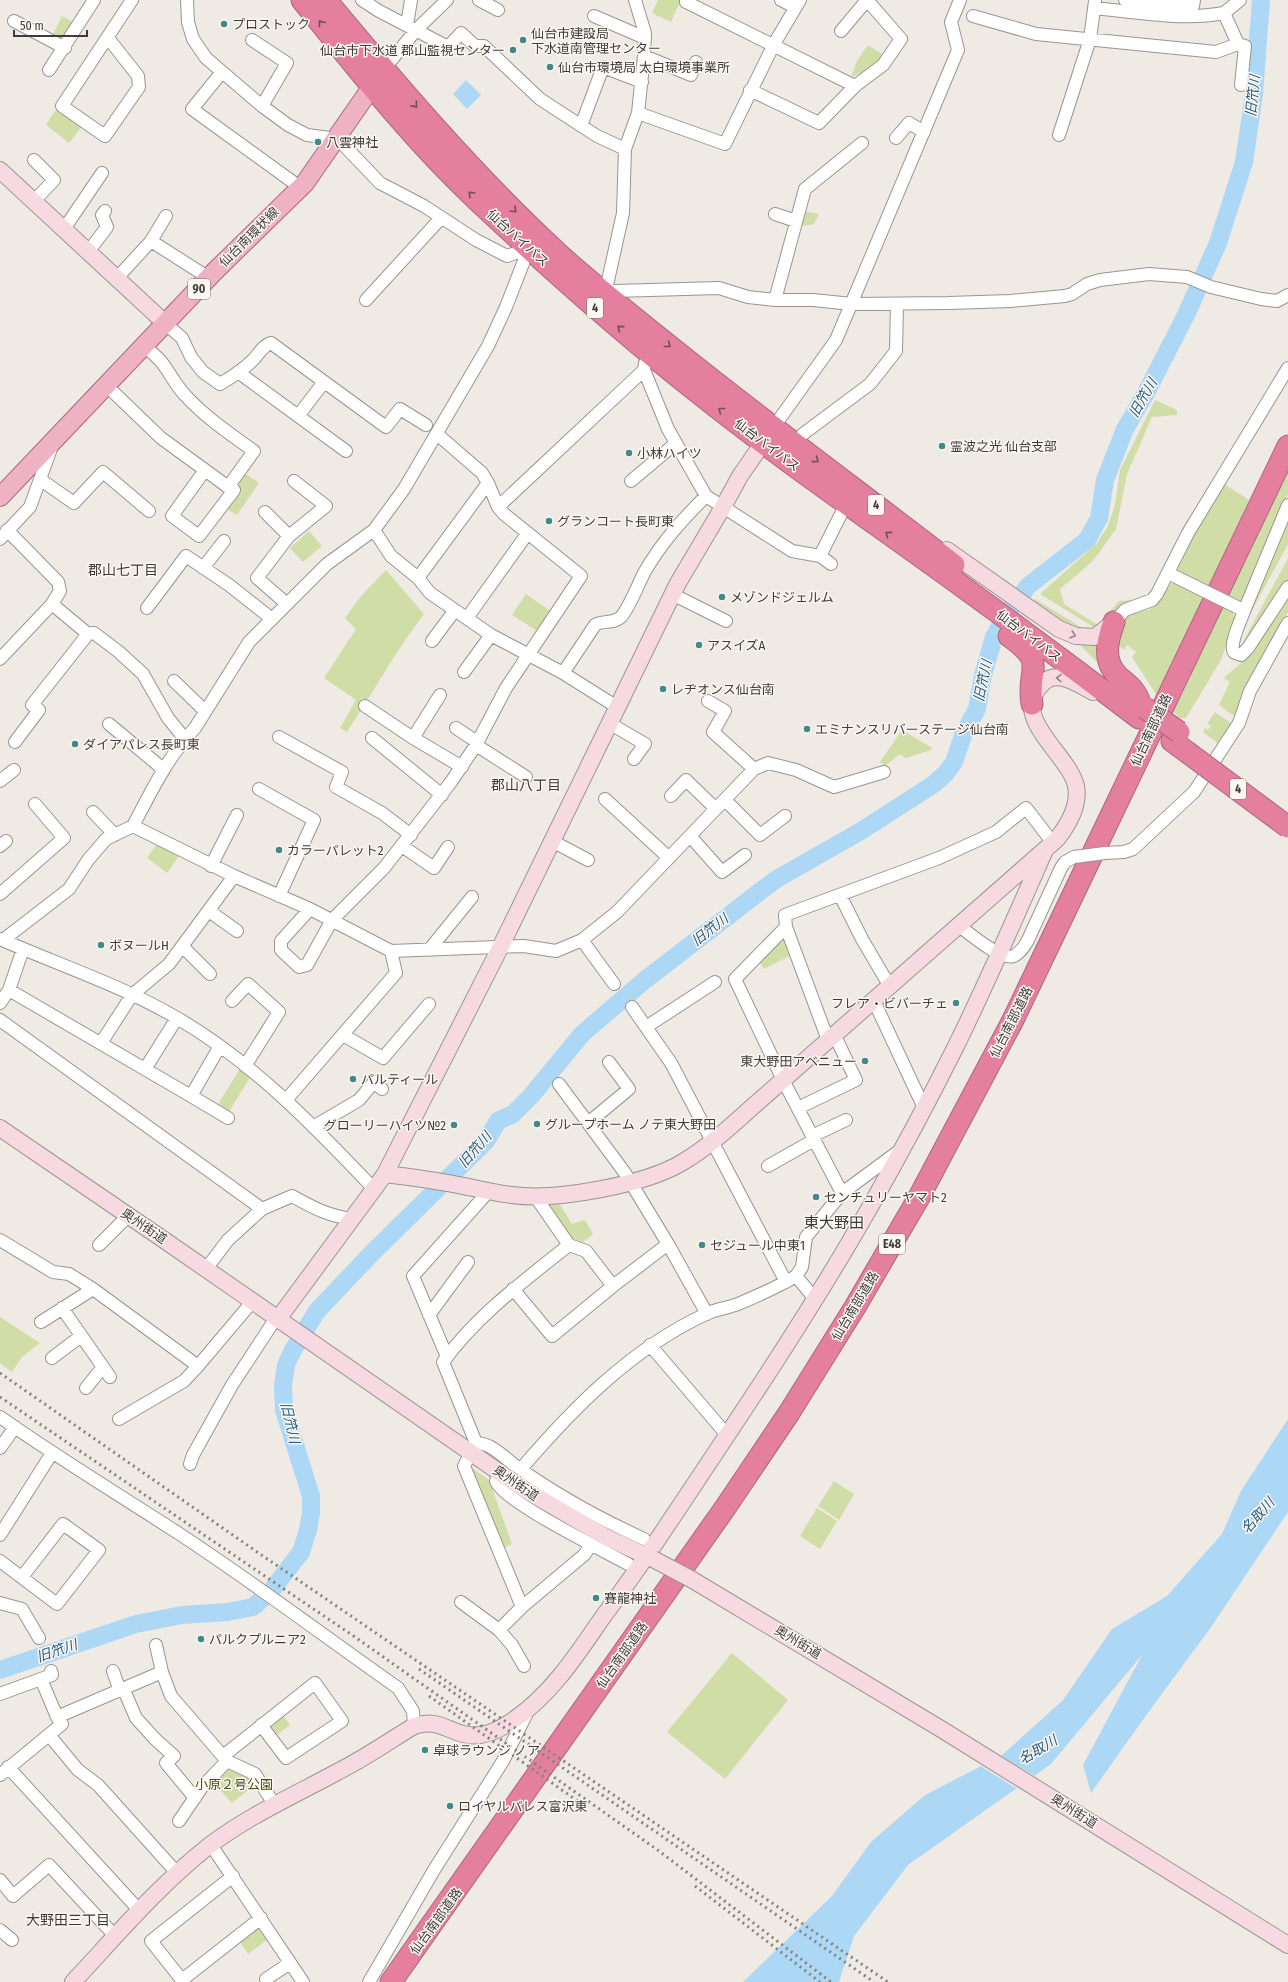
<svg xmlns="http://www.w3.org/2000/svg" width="1288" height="1982" font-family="'Fira Sans Condensed','Noto Sans JP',sans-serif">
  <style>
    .green { fill: #d1dda6 }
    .water { fill: #add8f5 }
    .pier { fill: #efeae4 }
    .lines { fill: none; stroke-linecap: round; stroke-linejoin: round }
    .river { stroke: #add8f5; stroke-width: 18 }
    .street-casing { stroke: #9a9590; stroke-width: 14 }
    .secondary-casing { stroke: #9a9590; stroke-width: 18 }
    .primary-casing { stroke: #aa687c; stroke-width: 20 }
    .highway-casing { stroke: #aa687c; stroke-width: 23 }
    .street { stroke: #fff; stroke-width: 12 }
    .secondary { stroke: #f7d9e2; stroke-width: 16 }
    .primary { stroke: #efb2c5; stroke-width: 18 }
    .highway { stroke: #e47f9f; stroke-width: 21 }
    .rail { stroke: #86837f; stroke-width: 3; stroke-dasharray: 2 4; stroke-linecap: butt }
    .street-bridge-casing { stroke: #9a9590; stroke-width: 14; stroke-linecap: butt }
    .secondary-bridge-casing { stroke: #9a9590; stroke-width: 18; stroke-linecap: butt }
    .highway-bridge-casing { stroke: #aa687c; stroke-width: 23; stroke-linecap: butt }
    .street-bridge { stroke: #fff; stroke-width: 12 }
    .secondary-bridge { stroke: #f7d9e2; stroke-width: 16 }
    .highway-bridge { stroke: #e47f9f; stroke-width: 21 }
    .oneway { stroke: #705058 }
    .oneway2 { stroke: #918386 }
    .poi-dot { fill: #41898a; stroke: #fcf7f2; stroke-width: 1.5 }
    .labels { text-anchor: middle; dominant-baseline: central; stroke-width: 3; stroke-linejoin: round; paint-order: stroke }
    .shield { fill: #fcf7f2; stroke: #777471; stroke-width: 1 }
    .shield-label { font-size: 12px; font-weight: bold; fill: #3e3c3a }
    .poi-label { font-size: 13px; fill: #3e3c3a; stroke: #fcf7f2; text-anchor: start }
    .street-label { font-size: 13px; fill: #3e3c3a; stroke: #fcf7f2 }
    .park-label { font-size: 13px; fill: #474f18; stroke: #fcf7f2 }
    .water-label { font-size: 14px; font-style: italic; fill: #265d7e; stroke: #fcf7f2 }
    .neighbourhood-label { font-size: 14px; fill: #3c3834; stroke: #fcf7f2 }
    .quarter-label { font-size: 15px; fill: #3c3834; stroke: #fcf7f2 }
  </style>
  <rect width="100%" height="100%" fill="#efeae4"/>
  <path class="green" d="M658,0H681L671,22L652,13Z
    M62,16L75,23L68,37L59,41L52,36Z
    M868,45L885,56L876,67L851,77L857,61Z
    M59,110L82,126L69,143L46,125L54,112Z
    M804,211L819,214L814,224L802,226Z
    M1155,400L1177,410V415L1152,417L1127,474L1116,529L1093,561L1060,589L1064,604L1098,625L1119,601L1133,600L1121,605L1106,623L1095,628L1040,594L1097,543L1108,526L1115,505L1120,470Z
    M1288,466V494L1271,539L1244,600L1238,602L1226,596C1231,582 1241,571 1247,559C1262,528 1273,496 1288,466Z
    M246,474L259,483L237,515L227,509L240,490L239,483Z
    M1224,484L1249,500L1208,588L1178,574V569L1194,535Z
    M1288,511V544L1241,631Z
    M309,531L322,546L303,562L290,548Z
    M1288,558V582L1246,642H1243Z
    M386,570L424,614L403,643L347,732L340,728L356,700L324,678L356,629L345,618L361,596Z
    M1174,582L1206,598L1159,699L1132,657L1136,652L1127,645L1124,650L1113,641L1125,618L1138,610H1148L1155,606L1171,584Z
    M526,594L550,611L537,631L512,615Z
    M1288,597V612L1259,666L1235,717L1219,705L1230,682L1224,678L1250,655Z
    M1035,599L1086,630L1059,624L1030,604Z
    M1223,606L1231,611L1236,618L1221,660L1186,718H1180L1169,707L1175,694L1181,697Z
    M1098,640L1104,669L1079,644Z
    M1215,712L1232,724L1219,744L1203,732L1205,728L1208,730L1211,726L1207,724Z
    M902,730L932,748L929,751L905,758L900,754L885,766L880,762Z
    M157,844L179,856L167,873L147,858Z
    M782,937H786L793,954L764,969L760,962Z
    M241,1067L251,1076L228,1113L217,1106Z
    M559,1203L572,1224L585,1220L593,1234L583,1242L568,1237L549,1209L550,1204Z
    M0,1317L40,1343L22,1357L12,1372L0,1363Z
    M469,1466L489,1480L512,1544L501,1549Z
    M834,1481L854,1494L839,1520L818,1506Z
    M817,1508L837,1521L820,1549L800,1536Z
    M732,1653L788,1700L725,1779L667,1732Z
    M282,1714L290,1725L275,1736L270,1728L271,1722Z
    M231,1768L251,1777L256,1784L232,1803L214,1783Z
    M256,1927L262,1929L268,1939L248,1954L239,1940Z"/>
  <path class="water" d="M466,80L481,95L467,109L453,94Z
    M1288,1419V1512L1209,1630L1147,1714L1091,1793L1083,1765L1142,1655L1051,1764L908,1865L854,1936L839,1982H743L832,1896L871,1842L925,1795L1001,1756L1063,1700L1112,1629L1167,1596L1222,1534L1241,1491Z"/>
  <path class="pier" d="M1000,1755L1037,1777L1019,1790L979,1765Z"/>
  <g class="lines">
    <path class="river" d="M0,1670L136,1624L182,1615L228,1612L253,1607L271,1591L301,1552L308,1530L311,1513V1496L284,1410L283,1386L286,1365L293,1350L317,1311L372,1253L486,1141L498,1121L513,1114L531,1096L582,1034L645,980L775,880L861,831L934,784L946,773L954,762L964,733L977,709L983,675L994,637L1007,614L1028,586L1087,540L1099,518L1105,480L1125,429L1146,393L1186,315L1218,243L1244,162L1254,94L1261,0"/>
    <defs>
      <path id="street" d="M187,0L188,22L193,39L206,58L262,106L288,125L307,135L338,139L380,183L424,206L476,240L507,256L529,248
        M362,0L379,11L448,47L461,33L475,46H484L540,99L597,136L625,149
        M479,0L498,10
        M686,0V2L855,86L883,65L901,39L867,0
        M781,0L795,7
        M1125,0L1193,6L1194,0
        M1224,13L1240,0
        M594,16L645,38
        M973,16L1036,34L1216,52L1238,44L1224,13C1182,21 1136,12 1094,8
        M14,21L65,48
        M407,25L411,0
        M841,31L867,0
        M108,38L138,76L139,87L105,136L62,106L132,0
        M252,40L287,63L262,106
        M1238,44L1245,46L1241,85
        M644,56L691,75L696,62
        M384,69L416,30L447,0
        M49,70L94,0
        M222,72L192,109L301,188
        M750,90L819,123L855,86
        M638,113L725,144L774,44L800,0
        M581,126L603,67L642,82
        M1059,135L1090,39L1095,1
        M896,138L909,123L924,132
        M34,160L54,180L34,201
        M775,214L796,221
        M64,229L102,173
        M151,241L209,278
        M88,252L107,227L102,215L105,211
        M117,278L151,241L166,216
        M605,294L615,291L719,288L748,297L775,300H813L852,304L949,303L1010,301L1065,296L1072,294L1087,284L1100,280L1149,274L1187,277L1211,287L1261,299L1277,301L1288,295
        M605,294L623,213L625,149L638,113L644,56L645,33L635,0
        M366,300L441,218
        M775,300L805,189L862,143
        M166,324L182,338L191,357L203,372L220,384C232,377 243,370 253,360C259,354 262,346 271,343L386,427L400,409L426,425
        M644,370L668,429L706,496L792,551L820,556
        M238,372L346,451
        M107,386L161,438L205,470L172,516L199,536L234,490L228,487L254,451C230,434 205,417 185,395C168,377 168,362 144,347
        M298,416L324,382
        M773,428L836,340L958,50L951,22L960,0
        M794,444L803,434L870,384L896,351L897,304
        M205,470L228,487
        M41,480L74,503L103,472L149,511
        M631,481L676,443
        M498,507L644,370L645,363
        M265,512L289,536
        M7,530L58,582L60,591L52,604L88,634L94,633L119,652L143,674L168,718L185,739
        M374,530L391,556L418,578L430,593L491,635L563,673L617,707
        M0,539L30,507L52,446
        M831,564L820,556L846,504
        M203,568L224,541
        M418,578L488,483L482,473L437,434
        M672,594L726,621
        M287,604L257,578L289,536L326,506L294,481
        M1237,607L1244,611C1242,618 1227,648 1235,653C1237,654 1239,654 1241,655L1248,648L1288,587
        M147,608L186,556L229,585L272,619
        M1244,611L1288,505
        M467,618L527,534
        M1114,622L1125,610L1152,600L1157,594L1188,533L1288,368
        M432,641L455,610
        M0,659L52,604
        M464,672L491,635
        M563,673L595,625C602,620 614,624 621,617C629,608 638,585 644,573C661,543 682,520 706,496
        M174,681L205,711
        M708,701L725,711L713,732L754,769
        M365,706L413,738L462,767
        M609,723L645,744L634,759
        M109,724L163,769
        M456,728L477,742
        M279,737L342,772L336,787L382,813L411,835
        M372,738L442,795
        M413,738L440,695
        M15,742L39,710L32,705L88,634
        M476,745L526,777
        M0,781L14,770
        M259,789L314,820L279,896
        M671,796L686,780L716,809
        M605,799L669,858
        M725,800L760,835L785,816
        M93,812L115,835
        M133,826C151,792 168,756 195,728L249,642L327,564L374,530L404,489L488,346L506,307L529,248
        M690,836L722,872L745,855
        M552,841L588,860
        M0,846L6,841
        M402,846L434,868L448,847
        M1105,853L1124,852L1133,849L1194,792L1239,723L1250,691L1288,623
        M211,866L237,815
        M0,894L64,838L35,804
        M840,895L862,939L889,985
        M310,909L281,941V950L299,967L307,965L332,920L384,868L451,782L476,745L506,688L581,576L504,514L498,507L488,483
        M209,911L237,931
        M958,925C969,933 1001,961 1014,956C1020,953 1023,948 1027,942L1061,868L1065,862L1074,857
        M786,927L785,915L939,858L996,832L1026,808L1053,843
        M0,939C59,965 121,985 177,1018C253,1062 315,1127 375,1190
        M3,940L69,889L88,860L106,839L133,826L234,876
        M582,940L614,984
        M182,946L210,974
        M429,950L472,897
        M9,990L191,1096L220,1046
        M873,999L924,1108
        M232,1001L248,984L279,1012L245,1066
        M0,1003L9,990L23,949
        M632,1007L671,1063L786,1282
        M0,1020L262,1209
        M646,1027L715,982
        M343,1035L383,1058L429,1004
        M828,1040L786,927L735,979L783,1080L842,1193
        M101,1043L132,995L169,964L234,876L310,909L391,951L524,946L556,951L582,940L617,912L754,769L768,763L796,770L834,787L884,772
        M145,1069L177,1018
        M191,1096L228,1118
        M286,1100L396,973L391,951
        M798,1108L856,1080L834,1034
        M588,1123L629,1089L609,1062
        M313,1127L359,1100L374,1082L382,1089
        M812,1136L846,1120
        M768,1166L814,1140
        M535,1196L569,1245C524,1281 477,1315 443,1362L476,1443L464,1466L522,1607L584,1555L591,1545
        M0,1240L53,1272L69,1274L93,1289L198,1366L252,1302
        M668,1244L707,1314
        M99,1245L129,1215
        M569,1245L586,1251L613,1286
        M206,1269L228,1240L262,1209L292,1196C314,1208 328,1216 353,1219
        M796,1276L815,1299
        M513,1289L552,1336L613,1286L668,1244L625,1173L559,1084
        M62,1308L110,1377
        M429,1315L468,1262
        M41,1322L93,1289
        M650,1345L727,1435
        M447,1357L413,1276L489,1191
        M52,1358L81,1336
        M86,1388L102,1368
        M0,1417C58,1458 118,1494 178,1533C253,1582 324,1636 398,1688L413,1711L414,1726
        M119,1419L184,1381L198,1366
        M476,1443C490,1443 502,1455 513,1464C553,1493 598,1518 644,1539
        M0,1448L15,1427
        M190,1464L193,1455L232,1385L276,1318
        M521,1469C574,1407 631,1349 706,1314C716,1309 728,1308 738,1304C757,1296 778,1287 796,1276L802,1267L806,1237L842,1193L899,1151
        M501,1473L496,1481C502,1501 605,1551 628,1564
        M0,1535L52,1453
        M0,1561L57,1604L99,1550L63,1524L22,1577
        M461,1602L499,1630L522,1607
        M0,1603L22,1609L39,1638
        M499,1630L512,1645L524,1666
        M156,1645L162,1672
        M113,1671L120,1691
        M41,1679L52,1675L51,1671
        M124,1690L136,1718L155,1739L174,1756L166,1763L195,1798
        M0,1694L41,1679L57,1717L162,1672L171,1696L227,1761L255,1774L274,1804
        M49,1735L78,1770L98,1785L177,1873
        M223,1756L315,1683L342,1721L286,1758L261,1725
        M8,1767L139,1910
        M0,1775L62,1724L57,1717
        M179,1821L202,1787L227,1761
        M211,1845L303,1982
        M233,1876L151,1941L182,1980L261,1918
        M0,1880L13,1896L49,1865L115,1936
        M0,1930L12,1940
        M266,1979L290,1963
        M369,1982L434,1870L503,1761L529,1709"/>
      <path id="secondary" d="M0,170L166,324
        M947,550L1059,629L1076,636L1095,637L1114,622
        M0,1128L167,1242L522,1488L606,1537L653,1559
        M385,1174C410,1177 434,1180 458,1185C476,1188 494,1193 512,1195C556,1201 645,1185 683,1162C708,1147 729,1128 750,1109L1057,839C1068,825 1080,806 1076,786C1069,754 1007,716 1043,683C1057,669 1078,684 1093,692
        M278,1319L385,1174L500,948L678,583L723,507L740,476L769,434
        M691,1579L941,1729L1288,1945
        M73,1982C117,1935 159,1885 210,1845C250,1815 295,1795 339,1771C365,1758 389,1741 414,1726C436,1719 443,1728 463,1734C481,1739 500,1730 515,1719C551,1694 576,1656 600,1621C625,1587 649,1553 672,1518C740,1416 809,1314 870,1207C899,1156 927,1104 953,1052C986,986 1015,918 1045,850"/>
      <path id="primary" d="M0,497L213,273L305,183L380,75"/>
      <path id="highway" d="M302,0C358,70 413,140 478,201C548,267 620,331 696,391C786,463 881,527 974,595C1029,635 1084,676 1139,718
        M326,0C400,89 476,178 562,257C599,290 638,321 677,352C768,425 862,494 954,565
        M1114,622C1107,641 1102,661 1119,677C1129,686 1135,689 1140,703
        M1009,636C1049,665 1026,666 1032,704
        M1172,741L1187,752
        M391,1982L725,1508L789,1413L855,1307L918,1199L1013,1020L1288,446"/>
    </defs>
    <use href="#street" class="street-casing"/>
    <use href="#secondary" class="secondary-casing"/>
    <use href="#primary" class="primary-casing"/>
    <use href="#highway" class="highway-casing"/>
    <use href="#street" class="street"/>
    <use href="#secondary" class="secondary"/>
    <use href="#primary" class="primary"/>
    <use href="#highway" class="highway"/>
    <path class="rail" d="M0,1373L260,1554L888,1982
      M0,1397L355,1637L659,1851L831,1982
      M419,1669L874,1982
      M429,1696L586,1807
      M695,1886L820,1982"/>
    <defs>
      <path id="street-bridge" d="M1174,576L1237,607
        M1074,857L1105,853"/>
      <path id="secondary-bridge" d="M653,1559L691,1579"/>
      <path id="highway-bridge" d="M1145,708L1179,732
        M1187,752L1288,827"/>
    </defs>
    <use href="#street-bridge" class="street-bridge-casing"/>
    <use href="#secondary-bridge" class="secondary-bridge-casing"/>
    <use href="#highway-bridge" class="highway-bridge-casing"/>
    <use href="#street-bridge" class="street-bridge"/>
    <use href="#secondary-bridge" class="secondary-bridge"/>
    <use href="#highway-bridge" class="highway-bridge"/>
  </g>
  <defs><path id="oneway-chevron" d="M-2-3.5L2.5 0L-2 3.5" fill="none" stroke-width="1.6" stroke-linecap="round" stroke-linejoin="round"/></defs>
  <g class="oneway">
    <use href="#oneway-chevron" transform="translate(321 23) rotate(-128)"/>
    <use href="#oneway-chevron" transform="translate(415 105) rotate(48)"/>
    <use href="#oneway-chevron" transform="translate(471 194) rotate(-134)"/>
    <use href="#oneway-chevron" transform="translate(514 210) rotate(45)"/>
    <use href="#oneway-chevron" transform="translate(620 328) rotate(-140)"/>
    <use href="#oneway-chevron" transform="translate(668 345) rotate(39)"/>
    <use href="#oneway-chevron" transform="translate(721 410) rotate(-142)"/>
    <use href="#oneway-chevron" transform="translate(816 460) rotate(37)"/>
    <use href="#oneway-chevron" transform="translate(888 534) rotate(-144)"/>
  </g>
  <g class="oneway2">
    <use href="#oneway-chevron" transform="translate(1073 635) rotate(19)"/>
    <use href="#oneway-chevron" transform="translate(1059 678) rotate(-178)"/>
  </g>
  <g class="poi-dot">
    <circle cx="224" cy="24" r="4"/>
    <circle cx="523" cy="40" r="4"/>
    <circle cx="513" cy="50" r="4"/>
    <circle cx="550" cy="67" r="4"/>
    <circle cx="318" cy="142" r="4"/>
    <circle cx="942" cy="446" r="4"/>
    <circle cx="629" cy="453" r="4"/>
    <circle cx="549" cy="521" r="4"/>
    <circle cx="722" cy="597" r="4"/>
    <circle cx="699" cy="645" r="4"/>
    <circle cx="663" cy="689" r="4"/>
    <circle cx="807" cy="729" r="4"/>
    <circle cx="75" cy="744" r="4"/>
    <circle cx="279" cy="850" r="4"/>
    <circle cx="101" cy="945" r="4"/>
    <circle cx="956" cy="1003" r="4"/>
    <circle cx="865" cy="1061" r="4"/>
    <circle cx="353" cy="1079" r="4"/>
    <circle cx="537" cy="1124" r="4"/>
    <circle cx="454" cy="1125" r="4"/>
    <circle cx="816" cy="1197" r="4"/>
    <circle cx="702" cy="1245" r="4"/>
    <circle cx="596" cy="1598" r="4"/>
    <circle cx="201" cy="1639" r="4"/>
    <circle cx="425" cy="1750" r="4"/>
    <circle cx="450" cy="1806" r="4"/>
  </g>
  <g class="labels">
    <g class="shield">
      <rect x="188" y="279" width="22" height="20" rx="3"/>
      <rect x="587" y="298" width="16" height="20" rx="3"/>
      <rect x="868" y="495" width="16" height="20" rx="3"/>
      <rect x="1230" y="779" width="16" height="20" rx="3"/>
      <rect x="879" y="1234" width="26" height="20" rx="3"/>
    </g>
    <g class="shield-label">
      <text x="199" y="289">90</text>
      <text x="595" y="308">4</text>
      <text x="876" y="505">4</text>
      <text x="1238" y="789">4</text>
      <text x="892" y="1244">E48</text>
    </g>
    <g class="poi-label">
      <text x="232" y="24">プロストック</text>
      <text x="531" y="33">仙台市建設局<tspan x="531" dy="15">下水道南管理センター</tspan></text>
      <text x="505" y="50" text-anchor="end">仙台市下水道 郡山監視センター</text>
      <text x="558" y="67">仙台市環境局 太白環境事業所</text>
      <text x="326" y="142">八雲神社</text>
      <text x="950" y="446">霊波之光 仙台支部</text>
      <text x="637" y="453">小林ハイツ</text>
      <text x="557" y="521">グランコート長町東</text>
      <text x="730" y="597">メゾンドジェルム</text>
      <text x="707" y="645">アスイズA</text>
      <text x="671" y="689">レヂオンス仙台南</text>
      <text x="815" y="729">エミナンスリバーステージ仙台南</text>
      <text x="83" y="744">ダイアパレス長町東</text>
      <text x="287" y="850">カラーパレット2</text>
      <text x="109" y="945">ボヌールH</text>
      <text x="948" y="1003" text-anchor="end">フレア・ビバーチェ</text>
      <text x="857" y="1061" text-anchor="end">東大野田アベニュー</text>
      <text x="361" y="1079">パルティール</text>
      <text x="545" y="1124">グループホーム ノテ東大野田</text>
      <text x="446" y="1125" text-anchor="end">グローリーハイツ№2</text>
      <text x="824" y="1197">センチュリーヤマト2</text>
      <text x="710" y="1245">セジュール中東1</text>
      <text x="604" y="1598">賽龍神社</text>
      <text x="209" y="1639">パルクプルニア2</text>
      <text x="433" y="1750">卓球ラウンジ ノア</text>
      <text x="458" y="1806">ロイヤルパレス富沢東</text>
    </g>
    <g class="street-label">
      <text transform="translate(249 237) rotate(-45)">仙台南環状線</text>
      <text transform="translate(518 238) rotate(42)">仙台バイパス</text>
      <text transform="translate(767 445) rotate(37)">仙台バイパス</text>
      <text transform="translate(1029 636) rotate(37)">仙台バイパス</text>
      <text transform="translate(1151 730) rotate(-65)">仙台南部道路</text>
      <text transform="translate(1011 1022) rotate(-63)">仙台南部道路</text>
      <text transform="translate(144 1226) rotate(34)">奥州街道</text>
      <text transform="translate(855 1306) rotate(-59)">仙台南部道路</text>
      <text transform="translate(516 1483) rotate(34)">奥州街道</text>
      <text transform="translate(798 1642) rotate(31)">奥州街道</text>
      <text transform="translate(622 1655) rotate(-55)">仙台南部道路</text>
      <text transform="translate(1074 1811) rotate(32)">奥州街道</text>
      <text transform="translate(436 1921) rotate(-54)">仙台南部道路</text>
    </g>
    <g class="park-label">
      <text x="234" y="1784">小原２号公園</text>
    </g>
    <g class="water-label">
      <text transform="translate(1253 96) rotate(-84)">旧笊川</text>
      <text transform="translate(1143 398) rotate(-60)">旧笊川</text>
      <text transform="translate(983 681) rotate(-78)">旧笊川</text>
      <text transform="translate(710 930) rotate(-38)">旧笊川</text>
      <text transform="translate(475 1150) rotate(-49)">旧笊川</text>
      <text transform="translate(290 1423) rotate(77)">旧笊川</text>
      <text transform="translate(1258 1516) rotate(-49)">名取川</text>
      <text transform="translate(57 1651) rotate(-19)">旧笊川</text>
      <text transform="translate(1038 1750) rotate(-31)">名取川</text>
    </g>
    <g class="neighbourhood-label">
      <text x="123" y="570">郡山七丁目</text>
      <text x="526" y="785">郡山八丁目</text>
      <text x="68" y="1920">大野田三丁目</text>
    </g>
    <g class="quarter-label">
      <text x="834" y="1223">東大野田</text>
    </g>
  </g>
  <path d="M14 30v6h73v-6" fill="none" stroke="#3e3c3a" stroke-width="2"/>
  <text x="20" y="30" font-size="12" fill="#3e3c3a" stroke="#fcf7f2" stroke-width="3" paint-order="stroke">50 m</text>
</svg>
